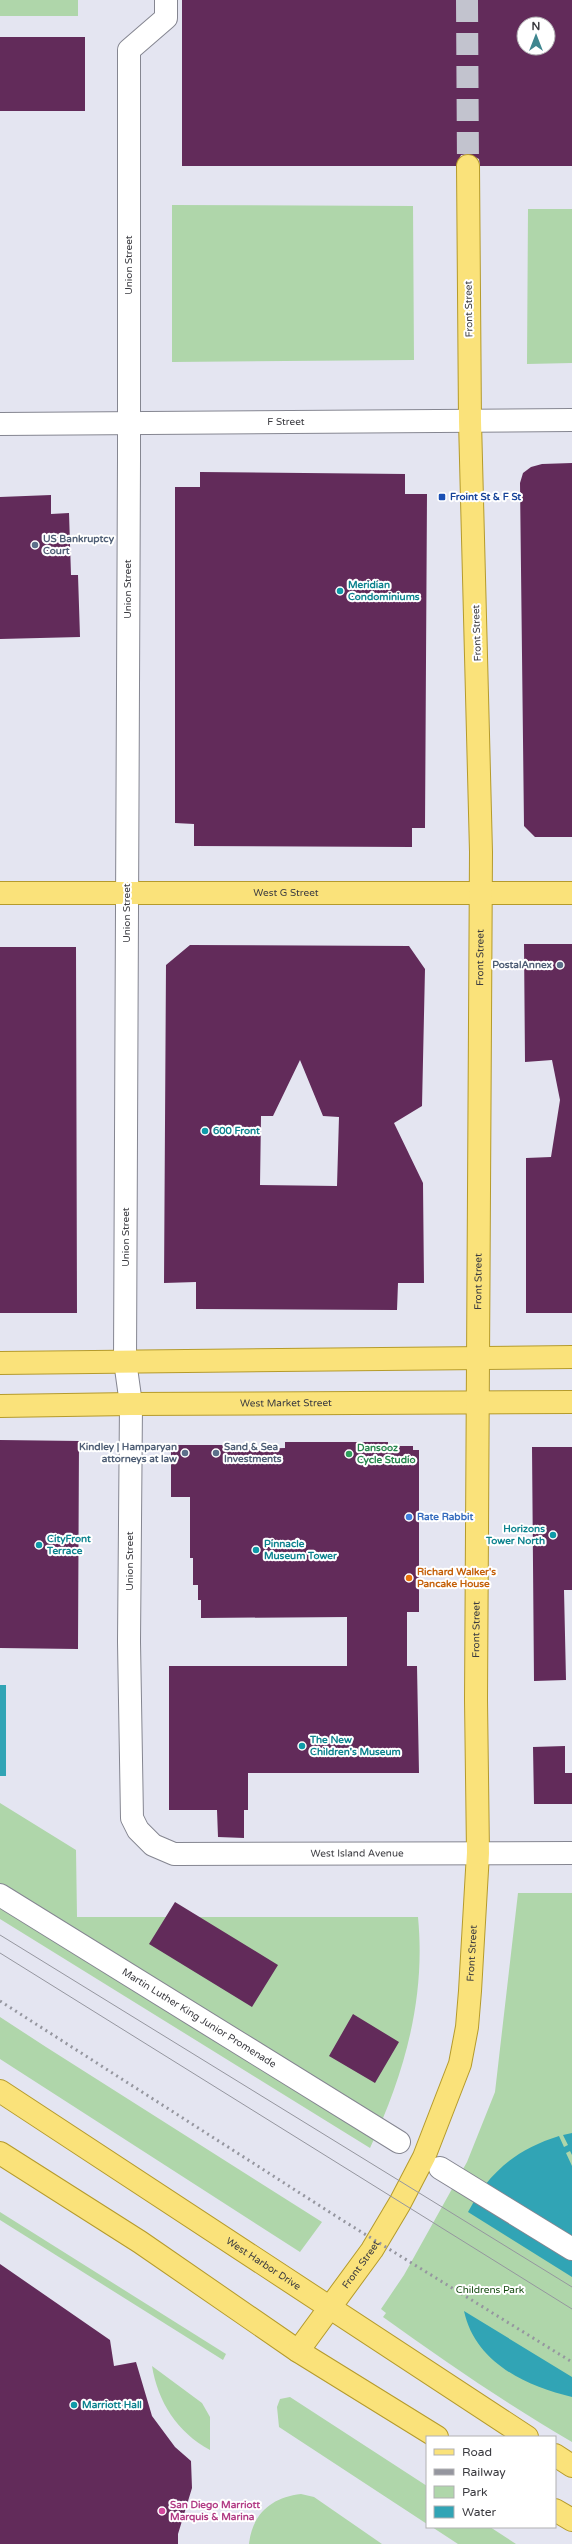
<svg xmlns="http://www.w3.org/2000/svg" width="572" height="2544" font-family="'Varela Round',sans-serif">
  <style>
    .green { fill: #afd6aa }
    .water { fill: #31a4b5 }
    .building { fill: #622b5a; fill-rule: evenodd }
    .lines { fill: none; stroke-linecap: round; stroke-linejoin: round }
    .major-tunnel { stroke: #c2c3ce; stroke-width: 22; stroke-dasharray: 22 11; stroke-linecap: butt }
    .minor-casing { stroke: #858691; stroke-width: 24 }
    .major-casing { stroke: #b59b2c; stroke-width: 24 }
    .minor { stroke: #fff; stroke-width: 22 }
    .major { stroke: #fae27a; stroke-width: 22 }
    .tram { stroke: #95969f; stroke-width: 1 }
    .rail { stroke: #95969f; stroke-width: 3; stroke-dasharray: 2 4; stroke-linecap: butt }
    .transit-dot { fill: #1a4fb4; stroke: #fff; stroke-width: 1.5 }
    .service-dot { fill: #5c6f8a; stroke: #fff; stroke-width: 1.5 }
    .culture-dot { fill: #0f9aa8; stroke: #fff; stroke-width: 1.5 }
    .leisure-dot { fill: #2e9e5b; stroke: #fff; stroke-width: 1.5 }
    .shop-dot { fill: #3f7fe0; stroke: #fff; stroke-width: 1.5 }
    .food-dot { fill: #e8710a; stroke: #fff; stroke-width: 1.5 }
    .hotel-dot { fill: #d1479c; stroke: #fff; stroke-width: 1.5 }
    .labels { text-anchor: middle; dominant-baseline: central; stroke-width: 4; stroke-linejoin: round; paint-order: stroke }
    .street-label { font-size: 10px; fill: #3b3b40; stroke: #fff }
    .transit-label { font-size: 10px; font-weight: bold; fill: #164399; stroke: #fff; text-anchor: start }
    .service-label { font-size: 10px; font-weight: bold; fill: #4e5e75; stroke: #fff; text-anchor: start }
    .culture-label { font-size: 10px; font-weight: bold; fill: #0d838f; stroke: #fff; text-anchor: start }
    .leisure-label { font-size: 10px; font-weight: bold; fill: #27864d; stroke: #fff; text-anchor: start }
    .shop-label { font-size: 10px; font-weight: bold; fill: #366cbe; stroke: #fff; text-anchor: start }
    .food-label { font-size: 10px; font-weight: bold; fill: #c56008; stroke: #fff; text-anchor: start }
    .park-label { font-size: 10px; fill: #144a0f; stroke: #fff }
    .hotel-label { font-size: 10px; font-weight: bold; fill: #b23c85; stroke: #fff; text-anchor: start }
  </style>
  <rect width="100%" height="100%" fill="#e4e5f1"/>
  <path class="green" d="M0,0H78V16H0Z
    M172,205L413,206L414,360L172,362Z
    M528,209H572V363L527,364Z
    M0,1803L76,1850L77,1917H418C426,2000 404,2074 370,2148L0,1919Z
    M518,1893H572V2442C507,2404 444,2361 383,2317L386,2313L381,2309L404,2275L467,2162L495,2092Z
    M0,2017L46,2047L322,2222L300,2252L0,2059Z
    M0,2212L226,2354L223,2360L0,2220Z
    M152,2366L202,2403L210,2417V2450C177,2432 158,2402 152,2366Z
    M290,2397L427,2486V2524L279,2427L277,2407L280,2399Z
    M301,2494L314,2497L382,2544H249C252,2514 272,2497 301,2494Z
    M432,2527H490L516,2544H458Z"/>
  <path class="water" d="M0,1685H6V1776H0Z
    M572,2133V2155L570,2151L566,2153L572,2166V2240L485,2185C506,2159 528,2146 559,2136L564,2147L568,2145L563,2135Z
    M477,2196L572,2256V2277L468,2212Z
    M464,2311L572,2377V2397C525,2386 475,2362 464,2311Z"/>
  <path class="building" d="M182,0H572V166H480L479,159L468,154L461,155L456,166H182ZM524,24H548V48H524Z
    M0,37H85V111H0Z
    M572,463V837H535L524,826L520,483L523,473L531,467L542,464Z
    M200,472L405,474V494H427L425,828H412V847L194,846V824L175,823V487H200Z
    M51,495V514L69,513L71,575H78L80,637L0,639V497Z
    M524,944H572V1313H526V1158L551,1157L560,1100L552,1060L525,1062Z
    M190,945L409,946L425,969L422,1106L394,1123L423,1183L424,1283H398L397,1310L196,1309V1282L164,1283L166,965ZM300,1060L323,1116L339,1117L337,1186L260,1185L261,1116H273Z
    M0,947H76L77,1313H0Z
    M0,1440L79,1441L78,1649L0,1648Z
    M285,1442H388V1446H413V1450H419V1612H407V1666H417L419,1773H248V1810H244V1838L218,1837L217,1810H169V1666H347V1617L201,1618V1600H198V1585H193V1558H190V1497H171V1445H223V1449H250L285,1448Z
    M532,1447H572V1590H564L566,1680L534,1681Z
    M565,1746V1773H572V1804H534L533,1747Z
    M175,1902L278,1965L252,2007L149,1944Z
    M353,2014L399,2042L375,2083L329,2056Z
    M0,2264L110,2340L114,2366L136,2362L152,2416L175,2447L191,2461L192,2488L178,2534V2544H0Z"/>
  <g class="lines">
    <path class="major-tunnel" d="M467,0L468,166"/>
    <defs>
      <g id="minor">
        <path id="s1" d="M166,0V18L129,50V460L125,1361L131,1404L129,1642L132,1818L138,1830L153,1845L174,1854L572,1853"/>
        <path id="s2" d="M0,424L572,420"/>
        <path id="s3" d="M0,1895L399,2142"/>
        <path d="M440,2168L572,2249"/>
      </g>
      <g id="major">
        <path id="s4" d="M0,893H572"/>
        <path d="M0,1363L572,1357"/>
        <path id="s5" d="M0,1406L131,1404L572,1402"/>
        <path id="s6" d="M0,2091L527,2437"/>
        <path d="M0,2153L140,2242L298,2351L437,2437"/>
        <path id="s7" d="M298,2351L372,2250L400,2203L424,2157L460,2064L467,2027L470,1991L478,1853L476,1700L481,852L470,421L468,166"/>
        <path d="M555,2455L572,2466"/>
        <path d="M555,2510L572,2520"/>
      </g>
    </defs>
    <use href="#minor" class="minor-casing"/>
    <use href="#major" class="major-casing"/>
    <use href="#minor" class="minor"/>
    <use href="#major" class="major"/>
    <path class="tram" d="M0,1935L572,2287
      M0,1953L572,2309"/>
    <path class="rail" d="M0,2001L342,2220L572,2362"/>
  </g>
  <rect class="transit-dot" x="438" y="493" width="8" height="8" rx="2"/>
  <g class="service-dot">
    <circle cx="35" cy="545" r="4"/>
    <circle cx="560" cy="965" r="4"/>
    <circle cx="185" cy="1453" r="4"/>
    <circle cx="216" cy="1453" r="4"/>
  </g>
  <g class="culture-dot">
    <circle cx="340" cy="591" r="4"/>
    <circle cx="205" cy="1131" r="4"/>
    <circle cx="553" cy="1535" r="4"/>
    <circle cx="39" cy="1545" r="4"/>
    <circle cx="256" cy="1550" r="4"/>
    <circle cx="302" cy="1746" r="4"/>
    <circle cx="74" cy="2405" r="4"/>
  </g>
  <circle class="leisure-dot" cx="349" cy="1454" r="4"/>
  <circle class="shop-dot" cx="409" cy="1517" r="4"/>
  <circle class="food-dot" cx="409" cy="1578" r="4"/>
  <circle class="hotel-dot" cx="162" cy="2511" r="4"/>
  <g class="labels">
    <g class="street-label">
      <text transform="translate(129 265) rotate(-90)">Union Street</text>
      <text transform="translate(469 309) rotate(-91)">Front Street</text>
      <text stroke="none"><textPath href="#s2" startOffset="286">F Street</textPath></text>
      <text transform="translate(128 589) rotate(-90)">Union Street</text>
      <text transform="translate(477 633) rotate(-92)">Front Street</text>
      <text stroke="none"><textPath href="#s4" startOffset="286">West G Street</textPath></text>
      <text transform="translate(127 913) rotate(-90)">Union Street</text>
      <text stroke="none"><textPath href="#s7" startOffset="1439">Front Street</textPath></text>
      <text transform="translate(126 1237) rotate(-90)">Union Street</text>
      <text stroke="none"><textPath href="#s7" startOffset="1115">Front Street</textPath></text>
      <text stroke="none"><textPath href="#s5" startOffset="286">West Market Street</textPath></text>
      <text transform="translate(130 1561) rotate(-90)">Union Street</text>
      <text stroke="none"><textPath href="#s7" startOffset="767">Front Street</textPath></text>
      <text stroke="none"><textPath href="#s1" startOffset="2076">West Island Avenue</textPath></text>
      <text stroke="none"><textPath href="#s7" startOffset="443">Front Street</textPath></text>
      <text stroke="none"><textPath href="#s3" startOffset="234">Martin Luther King Junior Promenade</textPath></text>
      <text stroke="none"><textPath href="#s6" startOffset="315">West Harbor Drive</textPath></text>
      <text stroke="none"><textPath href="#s7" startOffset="107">Front Street</textPath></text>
    </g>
    <g class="transit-label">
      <text x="450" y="497">Froint St &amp; F St</text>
    </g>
    <g class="service-label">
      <text x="43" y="539">US Bankruptcy<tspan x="43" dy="12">Court</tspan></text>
      <text x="552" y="965" text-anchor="end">PostalAnnex</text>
      <text x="177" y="1447" text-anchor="end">Kindley | Hamparyan<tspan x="177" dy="12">attorneys at law</tspan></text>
      <text x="224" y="1447">Sand &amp; Sea<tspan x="224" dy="12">Investments</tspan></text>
    </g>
    <g class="culture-label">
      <text x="348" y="585">Meridian<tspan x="348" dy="12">Condominiums</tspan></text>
      <text x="213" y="1131">600 Front</text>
      <text x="545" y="1529" text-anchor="end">Horizons<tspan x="545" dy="12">Tower North</tspan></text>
      <text x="47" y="1539">CityFront<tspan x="47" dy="12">Terrace</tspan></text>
      <text x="264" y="1544">Pinnacle<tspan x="264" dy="12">Museum Tower</tspan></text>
      <text x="310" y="1740">The New<tspan x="310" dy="12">Children's Museum</tspan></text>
      <text x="82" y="2405">Marriott Hall</text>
    </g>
    <g class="leisure-label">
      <text x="357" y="1448">Dansooz<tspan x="357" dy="12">Cycle Studio</tspan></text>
    </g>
    <g class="shop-label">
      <text x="417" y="1517">Rate Rabbit</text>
    </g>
    <g class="food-label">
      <text x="417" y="1572">Richard Walker's<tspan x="417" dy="12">Pancake House</tspan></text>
    </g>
    <g class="park-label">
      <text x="490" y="2290">Childrens Park</text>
    </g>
    <g class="hotel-label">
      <text x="170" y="2505">San Diego Marriott<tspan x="170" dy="12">Marquis &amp; Marina</tspan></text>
    </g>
  </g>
  <rect x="426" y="2436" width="130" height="92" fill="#ffffff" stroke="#b1b1b3"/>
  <rect x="434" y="2449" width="20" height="6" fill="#fae27a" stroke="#b1b1b3"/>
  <text x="462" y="2456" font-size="12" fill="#3b3b40">Road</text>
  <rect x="434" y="2469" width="20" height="6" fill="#95969f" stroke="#b1b1b3"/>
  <text x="462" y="2476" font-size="12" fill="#3b3b40">Railway</text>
  <rect x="434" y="2486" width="20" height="12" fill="#afd6aa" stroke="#b1b1b3"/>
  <text x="462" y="2496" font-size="12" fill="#3b3b40">Park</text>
  <rect x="434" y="2506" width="20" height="12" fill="#31a4b5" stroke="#b1b1b3"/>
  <text x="462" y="2516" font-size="12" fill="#3b3b40">Water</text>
  <g transform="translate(536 36)"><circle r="19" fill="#ffffff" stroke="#b1b1b3"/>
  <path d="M0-3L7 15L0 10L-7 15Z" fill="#3f868f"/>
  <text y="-6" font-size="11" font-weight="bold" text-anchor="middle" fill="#3b3b40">N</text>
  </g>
</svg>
